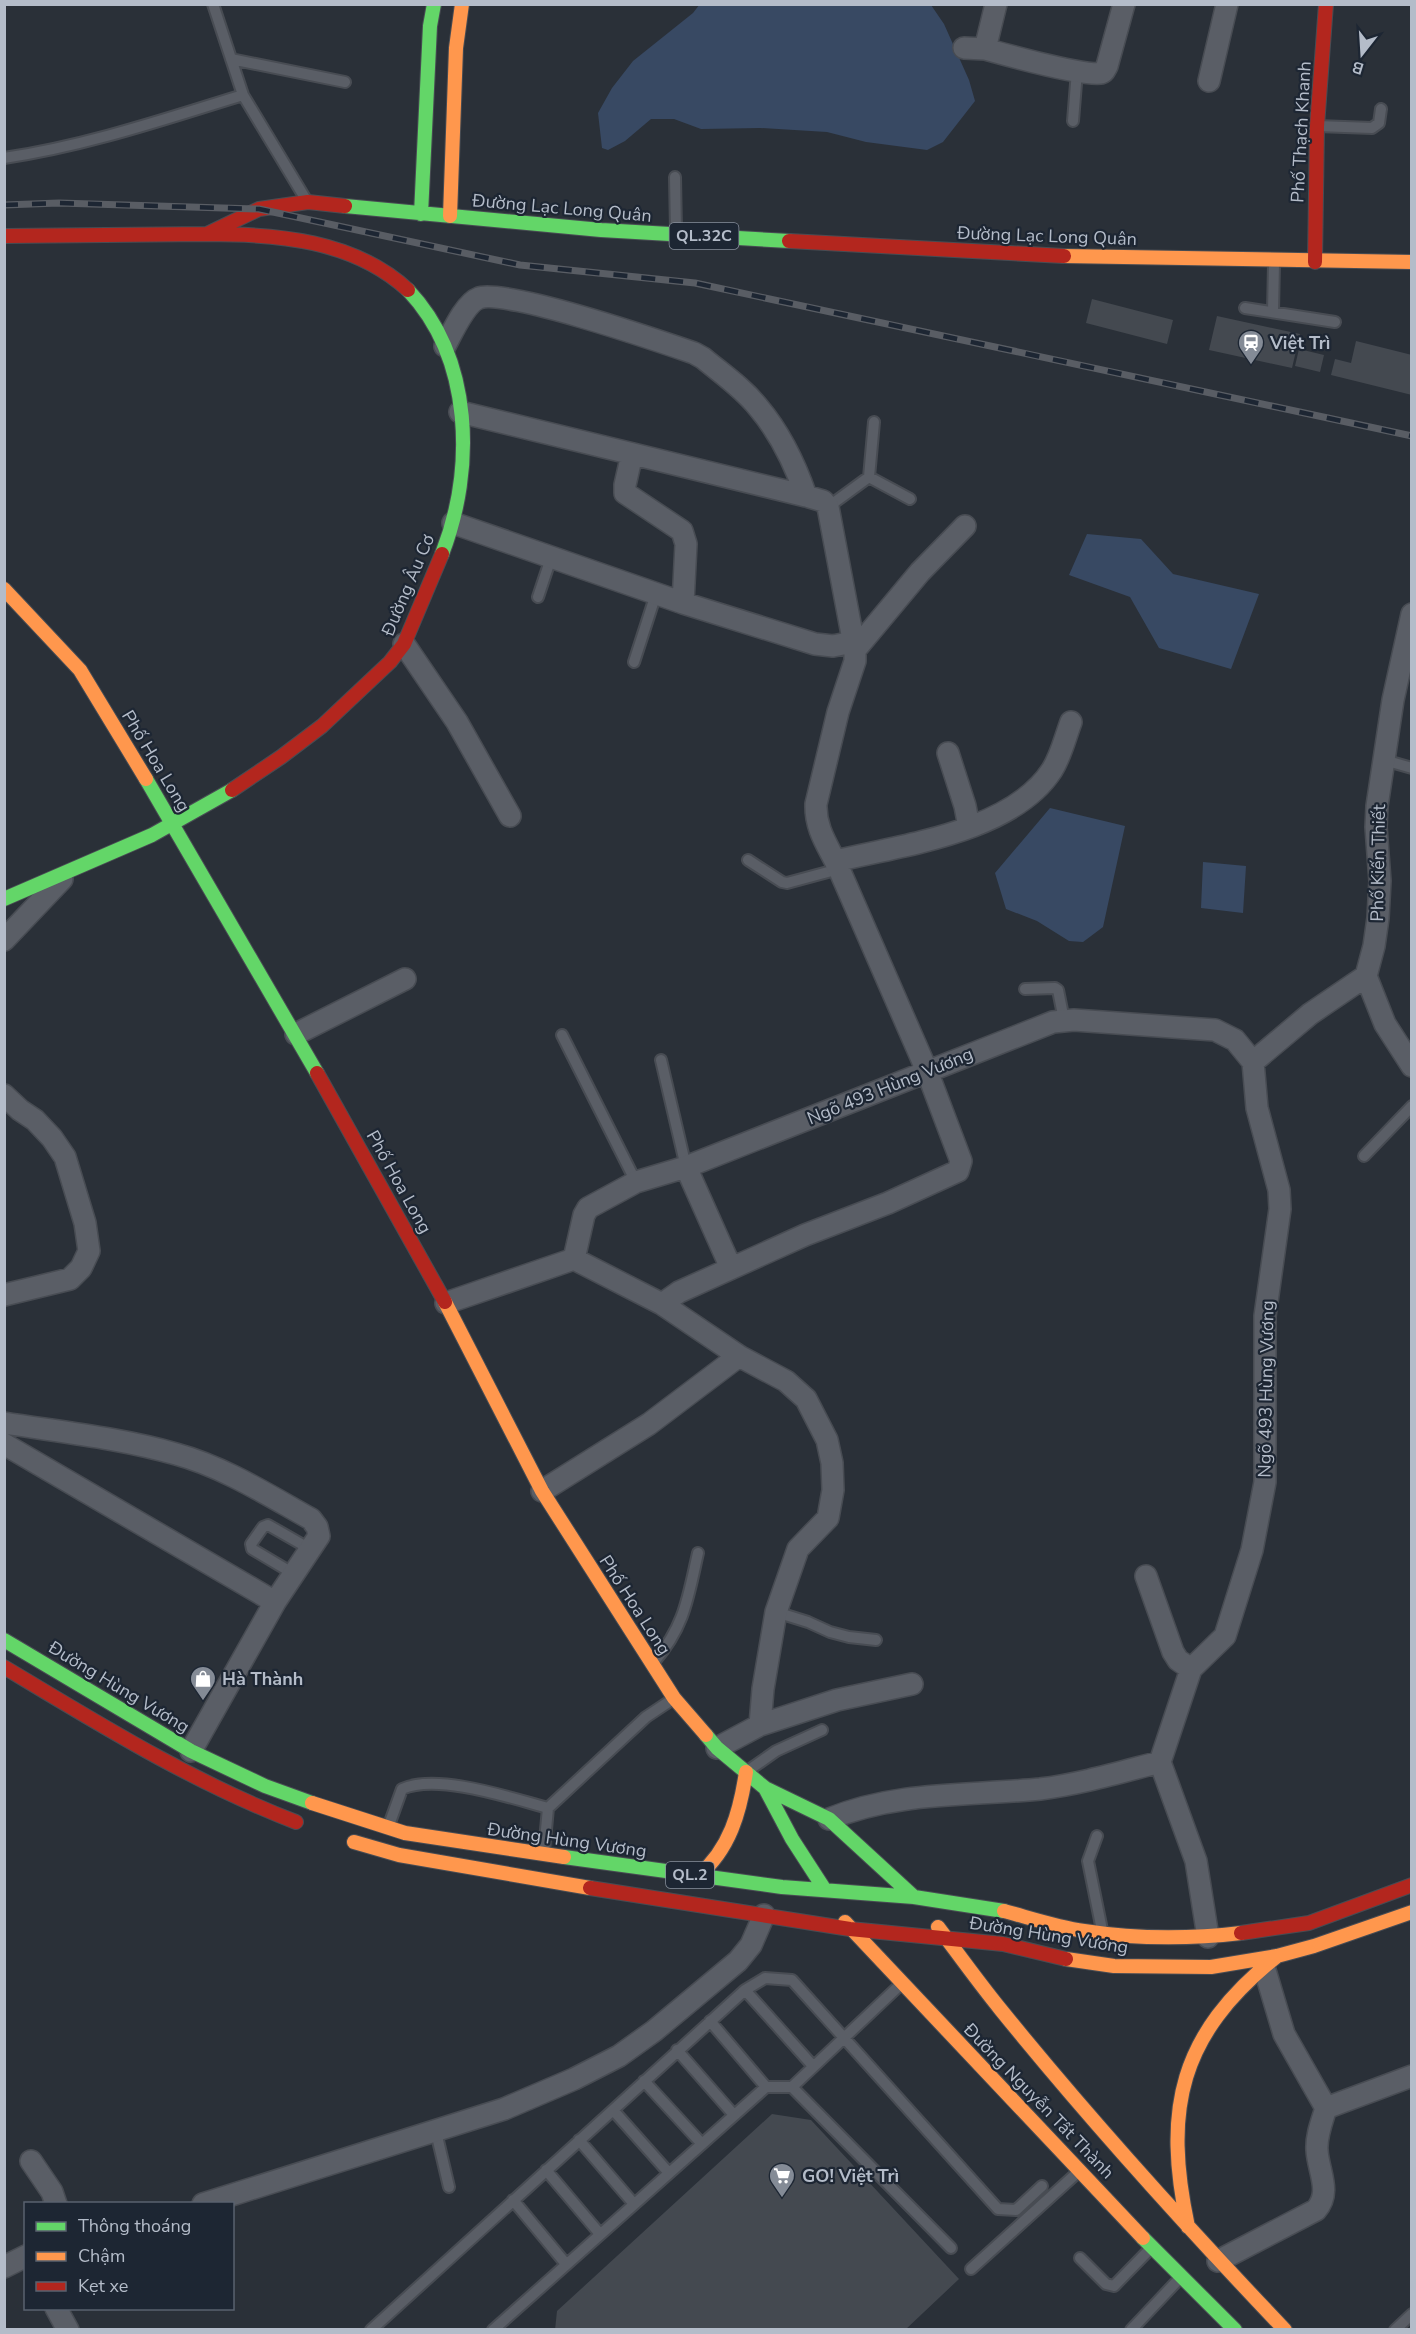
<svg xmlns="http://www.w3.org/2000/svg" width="1416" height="2334" font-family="'Nunito Sans',sans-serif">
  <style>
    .water { fill: #384963 }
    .building { fill: #444950 }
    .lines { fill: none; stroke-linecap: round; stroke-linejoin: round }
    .lane-casing { stroke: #484c53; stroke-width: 14 }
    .street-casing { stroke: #484c53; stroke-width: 24 }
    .fast-casing { stroke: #484c53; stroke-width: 16 }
    .slow-casing { stroke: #484c53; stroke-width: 16 }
    .jam-casing { stroke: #484c53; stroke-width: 16 }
    .lane { stroke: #5a5e66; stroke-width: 10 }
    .street { stroke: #5a5e66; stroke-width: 21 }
    .fast { stroke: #63d668; stroke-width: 14 }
    .slow { stroke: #ff974d; stroke-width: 14 }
    .jam { stroke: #b3261e; stroke-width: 14 }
    .rail-casing { stroke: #595d64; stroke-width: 7 }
    .rail { stroke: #1d2633; stroke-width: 4.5; stroke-dasharray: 14; stroke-linecap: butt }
    .labels { text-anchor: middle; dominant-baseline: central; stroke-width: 4.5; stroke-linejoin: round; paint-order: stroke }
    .shield { fill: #1d2633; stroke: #878f9c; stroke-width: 1.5 }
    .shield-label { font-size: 16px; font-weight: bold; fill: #b4bcc9 }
    .street-label { font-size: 18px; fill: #b4bcc9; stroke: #1d2633 }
    .poi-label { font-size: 18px; font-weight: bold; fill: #b4bcc9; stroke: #1d2633; text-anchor: start }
  </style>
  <rect width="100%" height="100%" fill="#2a3038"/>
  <path class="water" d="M700,4L931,5L944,24L969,80L975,101L943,142L927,150L866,142L827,132L760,128L701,129L674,119H651L625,141L608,150L602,148L598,113L612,88L633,61L693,13Z
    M1087,534L1141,539L1173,574L1259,594L1231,669L1159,648L1130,597L1069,575Z
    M1050,808L1125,826L1103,927L1083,942L1069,941L1037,921L1006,909L995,873Z
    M1203,862L1246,866L1243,913L1201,908Z"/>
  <path class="building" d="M1092,299L1173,320L1167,344L1086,323Z
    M1217,316L1300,334L1292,368L1209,350Z
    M1356,341L1412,355V395L1331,375L1335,359L1351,363Z
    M1299,349L1324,355L1320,372L1295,366Z
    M772,2114L811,2120L959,2279L905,2330H555L557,2311Z"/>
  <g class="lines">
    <defs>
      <path id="lane" d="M213,4L243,95L305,198
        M231,59L345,82
        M1073,121L1077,71
        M1317,126L1372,128L1379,123L1381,109
        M4,158C86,146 165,119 243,95
        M675,177L676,231
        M1245,308L1335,322
        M1273,311L1274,264
        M869,477L874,422
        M828,507L869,477L910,499
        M538,597L551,558
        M634,662L656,594
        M1384,760L1412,768
        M748,860L782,882L787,883L839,869
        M1025,989L1055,988L1058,990L1064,1020
        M562,1035L636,1182
        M661,1060L686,1167
        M1364,1156L1412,1106
        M294,1574L252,1549L251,1544L263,1527L268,1525L310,1549
        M776,1612L808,1622L830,1632L849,1637L876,1640
        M654,1662C685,1626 688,1597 698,1553
        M749,1770L776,1751L822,1730
        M389,1825L402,1789C437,1773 511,1798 548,1808
        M1097,1836L1088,1861L1102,1930
        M544,1851L548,1808L646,1717L673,1699
        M900,1985L792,2087L951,2248
        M745,1990L813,2066
        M710,2021L766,2087
        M677,2050L734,2115
        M644,2081L702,2144
        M613,2110L669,2173
        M436,2132L449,2187
        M579,2140L634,2204
        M546,2170L600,2234
        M513,2200L566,2264
        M1080,2258L1106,2284L1114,2286L1150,2249
        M971,2269L1077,2173
        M371,2330L745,1990L765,1978L792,1980L998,2209L1016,2210L1042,2186
        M493,2330L766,2087H792
        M1131,2330L1179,2279
        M1395,2330L1412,2314"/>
      <path id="street" d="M996,4L985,49C1003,54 1089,78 1101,73C1105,72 1105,69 1107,66L1124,4
        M964,48L985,49
        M1209,81L1227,4
        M445,346C452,333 465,303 479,298C505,288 659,341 694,353L703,358C721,373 743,388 758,407C780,433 795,464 806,496
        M460,412L806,496L823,501L828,507L855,650V661L838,712L816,804C815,830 829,847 839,869L927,1071L961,1161L958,1171L888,1203L805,1235L679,1292L662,1304
        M632,454L625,485V493L682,531L686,544L683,603
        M453,523L683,603L815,644L833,646L853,642
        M1412,614L1393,700L1377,806L1376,827L1380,881L1378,918L1374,946L1366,976L1385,1024L1412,1066
        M404,644L457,722L510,816
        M855,650L920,572L965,526
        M948,753L965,806L969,827
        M836,861C902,845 1012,832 1052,770C1061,756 1065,738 1071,722
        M4,940L62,879
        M296,1034L405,979
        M1253,1062L1310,1014L1366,976
        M4,1095L20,1110L35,1120L52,1138L65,1157L85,1223L89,1251L81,1268L70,1279L4,1295
        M686,1167L731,1268
        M574,1259L584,1215L588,1208L636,1182L686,1167L1053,1022L1074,1020L1215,1030L1235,1040L1253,1062L1257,1108L1279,1190L1280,1209L1265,1316V1482L1252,1550L1225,1636L1191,1669L1160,1762L1196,1861L1208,1937
        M446,1303L574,1259L662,1304L739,1356L786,1381L806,1399L827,1440L832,1463L833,1490L828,1518L798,1549L776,1612L763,1689L760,1725L717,1748
        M4,1423C61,1432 120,1438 176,1454C224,1467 268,1495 311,1519L317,1527L319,1536L275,1602
        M4,1444L275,1602L191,1751
        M542,1491L649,1424L739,1356
        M1146,1576L1173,1652L1178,1660L1191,1669
        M760,1725L837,1700L912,1684
        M829,1819C897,1791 968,1796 1040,1789C1081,1784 1121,1772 1160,1762
        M1326,2108L1412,2076
        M31,2161L52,2192L56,2204
        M203,2204L504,2109L574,2079L619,2056L654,2031L738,1961L751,1945L764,1915
        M1218,2261L1316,2210C1332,2192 1318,2171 1317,2150C1316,2136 1322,2121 1326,2108L1284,2034L1264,1967
        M4,2267L26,2256
        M56,2308L68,2330"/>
      <path id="fast" d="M345,206L601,230L789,241
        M421,214L430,26L434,4
        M408,290C473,359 475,469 442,554
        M146,779L317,1073
        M4,899L152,835L232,790
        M4,1640L191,1751L265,1786L312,1803
        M706,1735L717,1748L765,1788L829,1819L914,1897
        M765,1788L792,1839L825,1890
        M564,1857L782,1887L914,1897L1004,1911
        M1143,2238L1235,2330"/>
      <path id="slow" d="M450,216L456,48L462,4
        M1064,256L1412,262
        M4,589L80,670L146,779
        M445,1302L542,1491L674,1698L706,1735
        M312,1803L405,1833L564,1857
        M354,1842L399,1855L590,1888
        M698,1876C730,1849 740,1812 746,1772
        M1004,1911C1030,1918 1057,1927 1084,1931C1136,1939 1190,1939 1241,1933
        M845,1922L1143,2238
        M938,1927C959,1955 979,1983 1001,2010C1091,2121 1187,2227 1285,2330
        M1066,1959L1114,1966L1211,1967L1277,1956L1314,1946L1412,1912
        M1188,2227C1163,2109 1179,2035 1276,1957"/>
      <path id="jam" d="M207,234C277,234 354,240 408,290
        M4,236L207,234L259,209L308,202L345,206
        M789,241L1064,256
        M1315,262L1317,126L1326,4
        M232,790L281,757L322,726L390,662L404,644L442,554
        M317,1073L445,1302
        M4,1667C99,1724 192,1782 296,1822
        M590,1888L850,1929L1003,1944L1066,1959
        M1241,1933L1309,1923L1412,1885"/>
    </defs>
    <use href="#lane" class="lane-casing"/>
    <use href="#street" class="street-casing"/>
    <use href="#fast" class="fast-casing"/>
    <use href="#slow" class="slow-casing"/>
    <use href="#jam" class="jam-casing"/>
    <use href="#lane" class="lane"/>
    <use href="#street" class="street"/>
    <use href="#fast" class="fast"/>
    <use href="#slow" class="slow"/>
    <use href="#jam" class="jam"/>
    <defs>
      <path id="rail" d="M4,205L59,203L259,209L520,265L695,283L1412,436"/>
    </defs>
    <use href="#rail" class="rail-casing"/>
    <use href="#rail" class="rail"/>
  </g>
  <defs>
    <symbol id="station-pin" viewBox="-11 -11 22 30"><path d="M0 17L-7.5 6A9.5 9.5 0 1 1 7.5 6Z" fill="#848b96" stroke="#1d2633"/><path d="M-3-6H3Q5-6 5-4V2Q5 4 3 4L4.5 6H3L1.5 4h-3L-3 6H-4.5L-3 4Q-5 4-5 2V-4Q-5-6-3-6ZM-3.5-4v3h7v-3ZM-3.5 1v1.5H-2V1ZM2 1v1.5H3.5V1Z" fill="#fff"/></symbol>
    <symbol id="shop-pin" viewBox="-11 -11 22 30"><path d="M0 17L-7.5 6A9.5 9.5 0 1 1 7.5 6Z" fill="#848b96" stroke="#1d2633"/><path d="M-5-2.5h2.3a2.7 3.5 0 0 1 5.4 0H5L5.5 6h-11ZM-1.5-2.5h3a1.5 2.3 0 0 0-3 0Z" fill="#fff"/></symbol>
    <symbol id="supermarket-pin" viewBox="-11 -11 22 30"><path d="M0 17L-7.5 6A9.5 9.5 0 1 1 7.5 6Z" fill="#848b96" stroke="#1d2633"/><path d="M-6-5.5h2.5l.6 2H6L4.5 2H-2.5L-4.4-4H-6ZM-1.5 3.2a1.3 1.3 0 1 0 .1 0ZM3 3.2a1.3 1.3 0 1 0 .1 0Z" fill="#fff"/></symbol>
  </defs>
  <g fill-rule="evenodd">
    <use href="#station-pin" x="1236" y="328" width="30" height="40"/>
    <use href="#shop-pin" x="188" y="1664" width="30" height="40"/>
    <use href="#supermarket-pin" x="767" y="2161" width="30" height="40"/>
  </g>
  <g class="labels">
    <g class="shield">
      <rect x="669.5" y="223" width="69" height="26" rx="4.5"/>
      <rect x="666" y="1862" width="48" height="26" rx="4.5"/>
    </g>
    <g class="shield-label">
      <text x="704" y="236">QL.32C</text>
      <text x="690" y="1875">QL.2</text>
    </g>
    <g class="street-label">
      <text transform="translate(1301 132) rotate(-87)">Phố Thạch Khanh</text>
      <text transform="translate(562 208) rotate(5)">Đường Lạc Long Quân</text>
      <text transform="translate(1047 236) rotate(2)">Đường Lạc Long Quân</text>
      <text transform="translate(408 585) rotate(-67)">Đường Âu Cơ</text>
      <text transform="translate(156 761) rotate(59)">Phố Hoa Long</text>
      <text transform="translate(1378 863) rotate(-89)">Phố Kiến Thiết</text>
      <text transform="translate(890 1086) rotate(-22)">Ngõ 493 Hùng Vương</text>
      <text transform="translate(399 1182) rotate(61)">Phố Hoa Long</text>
      <text transform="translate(1266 1389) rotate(-89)">Ngõ 493 Hùng Vương</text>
      <text transform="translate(635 1605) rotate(57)">Phố Hoa Long</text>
      <text transform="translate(119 1687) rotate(31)">Đường Hùng Vương</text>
      <text transform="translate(567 1840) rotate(8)">Đường Hùng Vương</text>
      <text transform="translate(1049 1935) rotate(9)">Đường Hùng Vương</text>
      <text transform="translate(1039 2101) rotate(46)">Đường Nguyễn Tất Thành</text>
    </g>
    <g class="poi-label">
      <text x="1270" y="343">Việt Trì</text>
      <text x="222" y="1679">Hà Thành</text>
      <text x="802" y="2176">GO! Việt Trì</text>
    </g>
  </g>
  <rect width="1416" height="2334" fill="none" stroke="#b4bcc9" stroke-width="12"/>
  <rect x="24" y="2202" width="210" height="108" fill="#1d2633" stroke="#59626f" stroke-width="1.5"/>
  <rect x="36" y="2222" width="30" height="9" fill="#63d668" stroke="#59626f" stroke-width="1.5"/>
  <text x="78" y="2232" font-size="18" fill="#b4bcc9">Thông thoáng</text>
  <rect x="36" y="2252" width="30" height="9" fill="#ff974d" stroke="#59626f" stroke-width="1.5"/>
  <text x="78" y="2262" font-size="18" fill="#b4bcc9">Chậm</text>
  <rect x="36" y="2282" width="30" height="9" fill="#b3261e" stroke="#59626f" stroke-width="1.5"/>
  <text x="78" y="2292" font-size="18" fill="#b4bcc9">Kẹt xe</text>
  <g transform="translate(1362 54) rotate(197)" stroke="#1d2633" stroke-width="4.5" paint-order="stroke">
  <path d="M0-4.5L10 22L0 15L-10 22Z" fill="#b4bcc9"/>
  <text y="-9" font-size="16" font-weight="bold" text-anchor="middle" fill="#b4bcc9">B</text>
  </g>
</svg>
